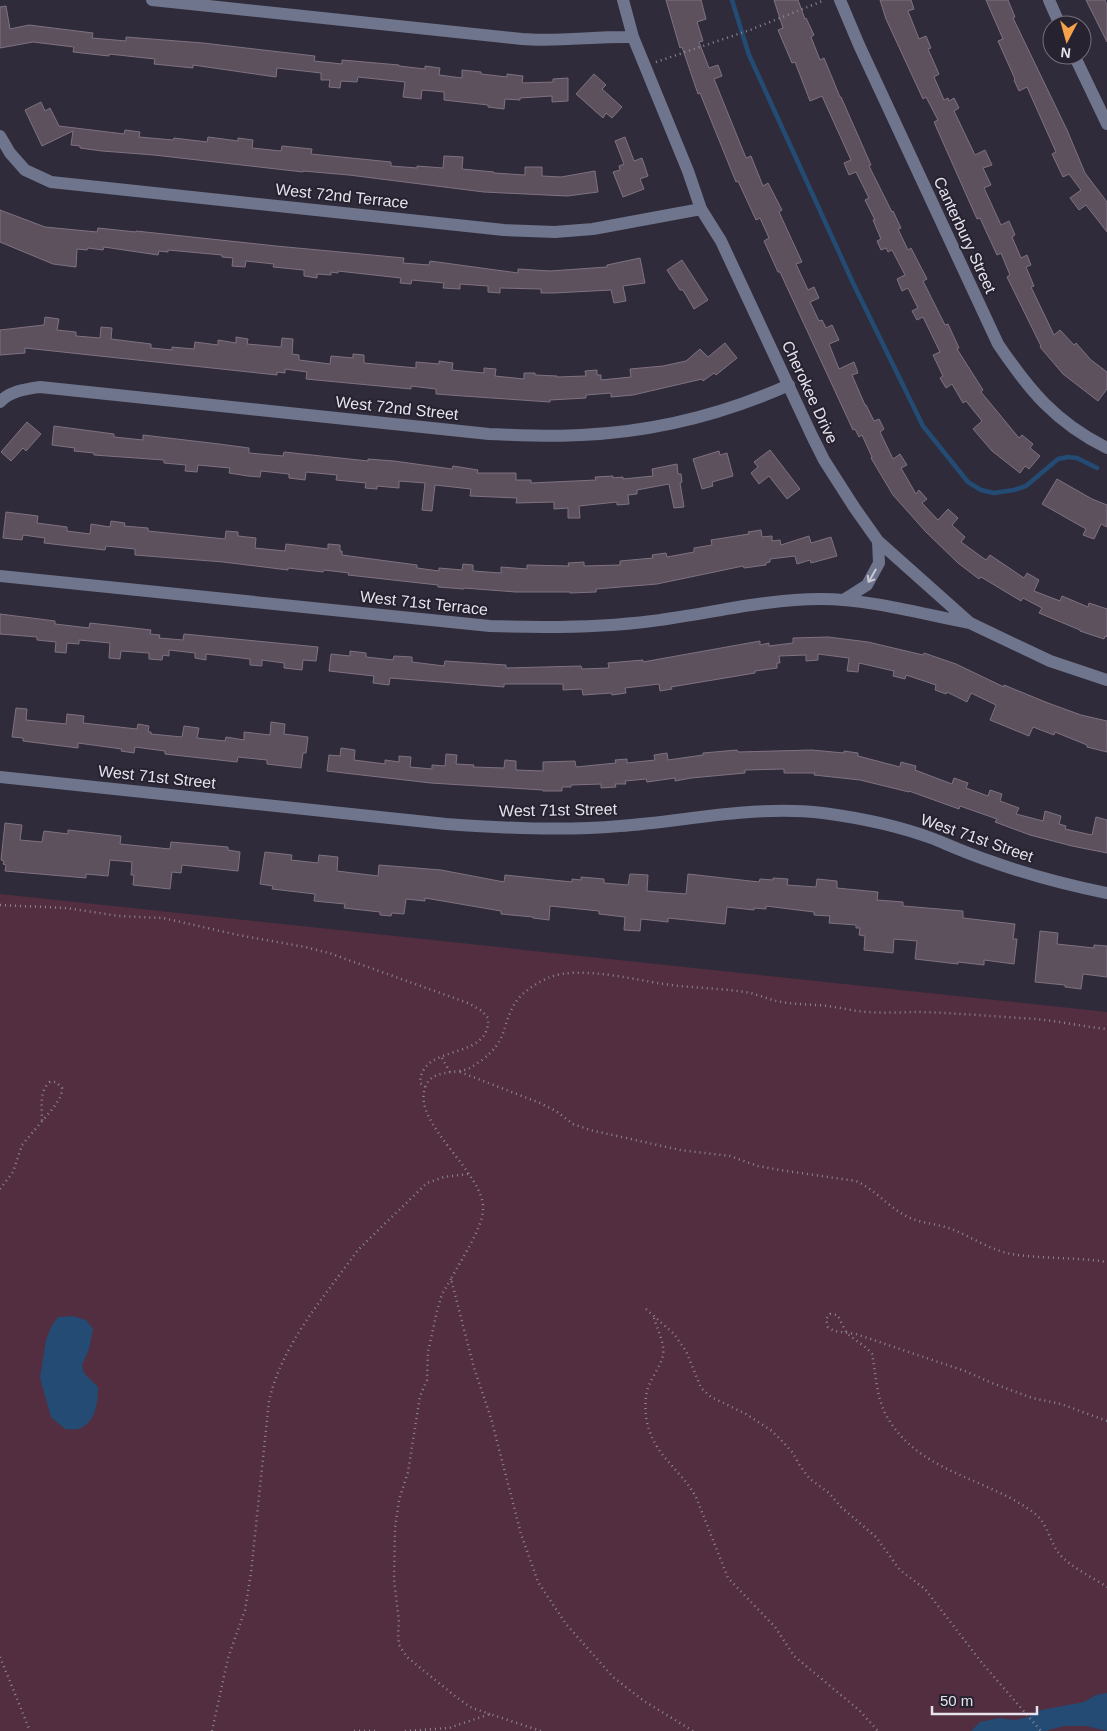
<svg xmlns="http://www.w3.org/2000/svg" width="1107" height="1731" font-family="Helvetica,sans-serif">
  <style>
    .green { fill: #532e40 }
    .water { fill: #234b73 }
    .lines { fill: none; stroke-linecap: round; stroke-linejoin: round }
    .stream { stroke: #234b73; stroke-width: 4.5 }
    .building { fill: #5e515e; stroke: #7f7280 }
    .path { stroke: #8c8894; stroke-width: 2.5; stroke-dasharray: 1 4; stroke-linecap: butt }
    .minor { stroke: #6f758c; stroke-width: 12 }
    .oneway { stroke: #c8c8d4 }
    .labels { text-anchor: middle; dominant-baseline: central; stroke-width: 4; stroke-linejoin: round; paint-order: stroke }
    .street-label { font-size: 16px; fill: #e6e3ec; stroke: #262230 }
  </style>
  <rect width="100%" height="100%" fill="#302b3a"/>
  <path class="green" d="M0,894L1107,1012V1731H0Z"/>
  <path class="water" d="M73,1316L86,1320L93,1329L89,1349L82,1365L84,1373L98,1387C98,1403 96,1423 78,1429C74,1430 69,1429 65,1429L51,1417L40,1378L46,1340L51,1327L58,1317Z
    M1107,1693V1731L1086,1726H1064L1045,1731H971L980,1722L999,1718L1015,1720L1028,1717L1041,1710L1084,1702L1096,1695Z"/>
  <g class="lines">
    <path class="stream" d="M732,0L749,55L853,283L923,426L968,482L981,490L994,493L1014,490L1026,486L1058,459L1068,457L1077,458L1097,468"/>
  </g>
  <path class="building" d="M666,0H701L706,19L697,22L703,41L699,42L709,68L718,65L722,76L714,79L746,158L751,156L763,186L768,183L782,210L779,212L802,262L796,264L808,290L814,287L819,298L810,302L819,321L822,320L826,328L832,325L839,340L829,344L839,369L854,362L858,373L852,375L865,405H866L874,421L879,419L884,429L880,432L893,459L900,454L907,465L901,468L916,494L919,490L927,499L922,503L938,520L948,509L958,518L952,525L965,537L961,542L986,560L990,555L1024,578L1027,573L1039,580L1034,591L1060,601L1062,596L1088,607L1089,603L1107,609V637L1105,636L1104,639L1080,631V630L1039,613L1042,608L1023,598L1021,601L981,577L979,579L958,563L926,532L893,495L871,458L872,457L862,435L859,437L855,429L853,430L780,272H778L764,241L769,238L760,218L756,220L738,181L736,182L700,93L698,94L682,47L680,48Z
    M774,0H798L805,19L806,18L814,35L811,37L820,60L824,58L840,97H841L871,165L869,166L892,212L893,211L901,228L898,229L908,250L911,248L927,279L923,281L945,325L948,324L959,348L957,349L983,390L981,392L1019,438L1022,435L1033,444L1030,448L1040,456L1029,469L1025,466L1020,473L992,451L973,429L982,421L966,401L963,403L952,384L946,388L940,378L943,376L933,355L940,352L923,317L917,320L912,311L918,308L908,288L902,291L897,279L905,275L892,250L888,252L886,248L881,250L877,241L881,239L873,220H875L865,200L869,198L856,172L849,175L844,163L851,160L822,96L810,101L795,62L792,63L778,30L783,28Z
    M880,0H911L914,9L908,11L919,39L926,36L931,48L928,49L939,74L934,77L944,100L948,98L949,101L954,98L959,108L954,111L975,155L985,150L992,165L983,168L991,185L984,188L1001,225L1009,221L1015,235L1012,237L1021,258L1027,255L1031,265L1026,267L1034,286L1031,287L1054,335L1060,330L1074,345L1076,343L1091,360L1107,372V389L1098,401L1063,374L1040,347L1041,346L1007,277L1010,275L1001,253L997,255L980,218L977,219L934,122L938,120L926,97L923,99L886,19Z
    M986,0H1008L1015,17L1013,18L1067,130L1085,173L1107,202V232L1086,205L1079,210L1070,198L1081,190L1069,174L1063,177L1052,154L1056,152L1027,87L1019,91L1014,80L1015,79L998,41L1003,39Z
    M1086,0H1105L1107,5V42Z
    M6,6L10,29L29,25L93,33L92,38L126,41V37L203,43L315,56L314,61L342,64V60L399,65V66L425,69V66L440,68L439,75L462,78V70L481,72V74L507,77V74L523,76L522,83L553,82V79L568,78V101L552,102V96L520,98V100L505,99L504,109L488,107V105L444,100V92L422,90L421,99L403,97L405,82L358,77L357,82L341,81L340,88L329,87L330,80H321V73L277,68L276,77L193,65V68L154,64L155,59L109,54V56L73,52L74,47L33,42L0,48V7Z
    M594,74L606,85L602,89L622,107L612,118L606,113L603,118L576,94Z
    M41,102L45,111L50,108L59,126L124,134L125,130L140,132L139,137L173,140L174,138L207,142L208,137L238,141V138L253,140L252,148L281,151L282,146L312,149L311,154L391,162V166L417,168V166L443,168L444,156L463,157L462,169L494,172V173L525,175V167H542V176L561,177L595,171L598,192L567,196L484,192L349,175L303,171V172L154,155L102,151L80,148V146L71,145L73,131L42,146L25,110Z
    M625,137L634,161L642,158L648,176L640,179L644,189L623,197L613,172L620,170L619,166L624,164L615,141Z
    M0,210L45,227L97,232L98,228L136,232V231L276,246L404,258L403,263L429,265L430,261L518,273V269L550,271L607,267V265L640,258L645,283L623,286L626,301L614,303L611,290L554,293H541V289L500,288V293L488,292V286L460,284V289L443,288L444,283L412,280L411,284L400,283L401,278L338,271V273L331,272V275L317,274V278L304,276V270L273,267L274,264L246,261L245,267L232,266L233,258L222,257V255L168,250V252L159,251L158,255L104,247L103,250L88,248L87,250L77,249L76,267L53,264L0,242Z
    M682,260L708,300L694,309L683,290H680L667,270Z
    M45,317L59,319L57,330L76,332V336L100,338L101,327L112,328L111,339L151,344V348L172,350V347L194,349L195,342L218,345V340L236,343V337L248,339L247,344L281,347L282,338L293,339L292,354L299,355V360L330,364L331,356L353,358V354L364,355V363L416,368V362L439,364V361L453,363L452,370L484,373V368L496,369L495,376L524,379V373H535V375L557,376V377L586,376L585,371L597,370V375H601V380L631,377L630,369L663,366L686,361L700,349L708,357L725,343L737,358L716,375L714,373L703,381L702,379L633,395L611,397V393L586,395V398L550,400V402L463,396L436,394V389L411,386V389L306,379L307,372L285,369V373L277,372V375L25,348V353L0,355V330L44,325Z
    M27,422L41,434L26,451L23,448L11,461L1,452Z
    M54,426L114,434V437L143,440V435L219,444L249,448V453L283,456L284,452L368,461V459L394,461L452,469L453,466L478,470L477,473H516V480H531V483L596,480L595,477L613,476V478L623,477V479L653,476L652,469L677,464L678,474H681L682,482L680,483L684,507L674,508L669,484L637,490V494L628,495L629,504L617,505V502L579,506L580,518H568V508L554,509V502L516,503L517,498L470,496L471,489L435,485L432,511L422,510L425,483L399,481V488L377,486V489L365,488L366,483L336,480L337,475L306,472L305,480L289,478V474L261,471L260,477L248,476L229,473L230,468L198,465L197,472L185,471L186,465L164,463V460L94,455V453L74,451L75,448L52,445Z
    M770,450L800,489L787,499L769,476L759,484L751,473L758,467L754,462Z
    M719,451L720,455L727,453L733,476L712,482L713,486L702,489L693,459Z
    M1057,479L1092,499L1107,505V527L1101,524L1094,539L1083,535L1086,529L1042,504Z
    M6,512L38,516L37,523L67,527V531L90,534L91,524L110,527L111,521L125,523L124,526L148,528V531L225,539L226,531L238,532V536L256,538L255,548L285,551L286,544L328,549V544L340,545V551H342V555L417,565V568L439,571V568L462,570L463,564L473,565V571L501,573V567L527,569V565L569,566L568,563L584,562V566L620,565V561L653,558L652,555L666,553L667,557L694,552V548L712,545L711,540L749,534L748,532L761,530L762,537L772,536V541L780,540L781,545L809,536L811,543L831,537L837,556L811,563L810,560L797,564L795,556L770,559V562L766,563V565L744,568L743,566L657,584L596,589V592L570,593V592H516L464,588V589L438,587V585L348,575L349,573L324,570L323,572L288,568V570L223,562L135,555V549L106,546L105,550L44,543L45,538L23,535L22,540L3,538Z
    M0,614L55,621V624L89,628L90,623L151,630L150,634L160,635L159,638L183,640L184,634L318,647L316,661L303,660L302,670L284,668V663L262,660V666L250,665V659L206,654V660L195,658V653L169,650V656L163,655L162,660L149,659V653L121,651L120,659L109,658L110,643L79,640V644L67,643L66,653L55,652L56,642L37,640V637L0,634Z
    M828,637L868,642L923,655L924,653L956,664L1004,687V685L1048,703L1081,715L1107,721V752L1087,747V745L1055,732L1054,735L1033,727L1029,736L990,720L996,705L971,693L967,702L947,692L946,694L935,690L936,685L906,675L905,679L893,676L894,671L859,663L858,672L847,671L849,658L818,654V660L806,661V655L779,656L780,663H777V668L755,671V673L671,687L672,689L660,691L659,684L625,688L626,693L612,695L611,693L583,695L582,689L563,690V684H504V687L390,678L389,685L373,683L374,676L329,671L331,654L350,656V651L366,653V657L393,660L394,656L412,657V662L444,666L445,661L506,665V668L581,666L582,669L609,668L608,663L643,660V662L760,641V645L769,643V646L793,643V638Z
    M16,708L27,709L26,720L66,724L67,714L84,716L83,723L137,729L138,724L149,726L148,732H151V734L182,737L184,726L199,728L197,738L225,741L226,737L244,740V732L270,735L271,722L285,724L284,734L308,737L306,753H303L301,768L267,764V760L238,757L237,762L165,754V751L135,747L134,753L121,751L122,749L78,743V748L23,741V738L12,737Z
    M341,748L355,750L354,760L385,764V760L399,762V756L411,757L410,767L432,769V765L445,766L446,754L457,755L456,764L474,765L473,767L504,768L505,760L516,761V770L543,771V762L575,761L576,767L616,763L615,760L627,759V763L655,760L654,755L667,753L668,760L703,755V753L737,750L738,752L812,750L844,753V751L858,753V756L900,767L901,762L916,766L915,770L952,784L954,778L968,783L966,788L988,796L990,790L1002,794L1000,801L1019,808L1016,814L1043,821L1045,811L1061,816L1059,824L1066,826L1065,829L1092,835L1096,817L1107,820V853L1072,846L1030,835L995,822L997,819L960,806L959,809L909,791V792L860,780L814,775L815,773H784V769L745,770V773L691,778L675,781V778L647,782L646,779L625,781L626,784H615L616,787L601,788V784L571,785V787H562V791H543V790L431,783L327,771L329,755L340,756Z
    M5,823L22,825L20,840L42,842L44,831L68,834V830L121,836L120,844L170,849L171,842L228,847V850L240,852L238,871L182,865L181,873L172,872L170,889L133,885L134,875H131L132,862L110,860L108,876L86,874V878L5,871L6,865L3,864L4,861L1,860Z
    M265,852L292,855L291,860L318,863L319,855L338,857L337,871L378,876L379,865L441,870L504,882L505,875L572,882V879L581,880V877L604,879V883L628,885L630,874L648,875L647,891L686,894L688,874L759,882L760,879L773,880V878L788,879L787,885L816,887L817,879L837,881V888L878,892L877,900L903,902V906L963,911V918L1015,924L1013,939H1017L1014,964L984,960V965L958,962V964L915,959L917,941L894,939L893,953L864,950L865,936L859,935L860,928H856V925L829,923L830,916L814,915V912L766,906V909L754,908V910L727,907L725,924L668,918V922L641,919L640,931L624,930L625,917L599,914V911L550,906L549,920L533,918V917L501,914V911L425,898V901L406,899L404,914L392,913L391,916L380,915V912L344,908L345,904L314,901L315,894L272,889L273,886L260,884Z
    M1040,931L1058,933L1057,944L1094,948V945L1107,946V977L1083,974L1081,989L1065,987V985L1035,982Z"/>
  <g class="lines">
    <path class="path" d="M656,62L750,30L825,0
      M0,905L66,908L119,916L163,918L238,935L305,947L329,953L468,1003L482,1011L488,1018C491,1062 421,1042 420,1083L425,1087
      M442,1058L450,1072
      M460,1072L540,1103L556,1111L573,1124L590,1130L680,1150L730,1156L758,1166L780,1170L856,1181C876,1190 890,1209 910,1218C924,1224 940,1224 954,1230C973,1238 991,1250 1011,1254C1042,1259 1075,1257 1107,1262
      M0,1189L13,1172L22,1145L54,1107L61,1096L62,1088L56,1082H50C39,1091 42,1107 42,1121
      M451,1279L442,1294L437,1311L428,1352L427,1380L420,1396L408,1472L399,1500L395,1528L394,1579L399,1622L398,1634L399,1645L407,1657L456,1697L472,1708L490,1714
      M646,1309L674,1334L686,1351L701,1388L711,1397L746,1414L772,1431L783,1442L793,1453L800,1466L810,1479L829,1493L841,1507L876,1537L900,1570L925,1589L982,1663L1041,1731
      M654,1318C657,1329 665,1343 663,1355C661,1365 654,1374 650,1383C645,1392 645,1406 646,1417C652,1455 679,1467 696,1497L728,1578L775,1627L794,1656L859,1710L878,1731
      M1107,1421L1061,1404L1032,1398L992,1383L965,1371L891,1346L856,1334L834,1331L828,1327L826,1319L830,1314L837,1315C841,1320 843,1328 847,1333C855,1341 865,1345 872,1354C876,1373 876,1395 885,1413C916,1473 985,1476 1034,1513C1047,1522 1049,1540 1058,1552C1068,1566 1092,1577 1107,1587
      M0,1657L30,1731
      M212,1731L228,1658L245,1610L251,1573L269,1401C282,1344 324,1297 358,1250L367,1241L427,1183L444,1177L468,1174
      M354,1731H379
      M405,1731L449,1728L490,1714L541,1731
      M693,1731L644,1701L613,1677L566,1624L538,1582L521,1534L491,1418L474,1368L451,1279C461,1260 482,1229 483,1210C486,1174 412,1124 425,1088C431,1068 455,1075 470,1068C474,1066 478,1062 482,1060C508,1040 501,1027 515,1003C522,992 538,982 550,977C580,966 631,979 664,984C691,988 718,988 745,992C758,994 769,1000 782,1002C799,1005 817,1004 834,1007C842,1008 850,1010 858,1011C878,1014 900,1012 920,1012C954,1013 988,1016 1021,1018C1050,1019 1078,1026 1107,1029"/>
    <path class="minor" d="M152,0L522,39C559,42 596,36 633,37
      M623,0L633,37L688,171L701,209L721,241L812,436L824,460L854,507L878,541L970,623L1050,661L1107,680
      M840,0L859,45L998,344C1029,390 1055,422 1107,448
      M1049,0L1060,25
      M1074,55L1107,124
      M0,136L10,153L25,170L51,182L504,230L555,232L593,229L701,209
      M0,402C10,391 26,389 40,387L489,434C520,435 550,437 581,435C652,432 724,414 789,385
      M0,576L490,626C544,628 598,628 652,621C709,614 763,599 821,599C869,599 922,614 970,623
      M845,599L867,585L879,563L878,541
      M0,777L446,824C504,828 562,831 620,826C687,821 755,805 823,813C861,818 899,826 934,839C951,846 969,854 987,860C1026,874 1066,885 1107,893"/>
  </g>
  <defs><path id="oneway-shaft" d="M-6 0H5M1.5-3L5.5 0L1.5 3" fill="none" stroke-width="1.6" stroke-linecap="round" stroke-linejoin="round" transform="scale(1.25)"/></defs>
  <use class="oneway" href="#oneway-shaft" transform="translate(872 576) rotate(120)"/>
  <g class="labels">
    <g class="street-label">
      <text transform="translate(342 196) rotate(6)">West 72nd Terrace</text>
      <text transform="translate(965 235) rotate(65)">Canterbury Street</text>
      <text transform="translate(810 392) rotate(65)">Cherokee Drive</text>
      <text transform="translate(397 408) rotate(6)">West 72nd Street</text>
      <text transform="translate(424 603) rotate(6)">West 71st Terrace</text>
      <text transform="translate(157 777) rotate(6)">West 71st Street</text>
      <text transform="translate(558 810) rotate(-1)">West 71st Street</text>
      <text transform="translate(977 838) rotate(19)">West 71st Street</text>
    </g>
  </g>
  <g transform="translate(1067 40) rotate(186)"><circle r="24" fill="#262230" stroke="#736f7b"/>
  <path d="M0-4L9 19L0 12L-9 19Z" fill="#f6a248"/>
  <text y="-8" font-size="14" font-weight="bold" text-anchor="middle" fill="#e6e3ec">N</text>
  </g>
  <path d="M932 1706v8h105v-8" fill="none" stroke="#e6e3ec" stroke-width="2.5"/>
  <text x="940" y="1706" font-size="15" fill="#e6e3ec" stroke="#262230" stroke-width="4" paint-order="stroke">50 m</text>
</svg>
